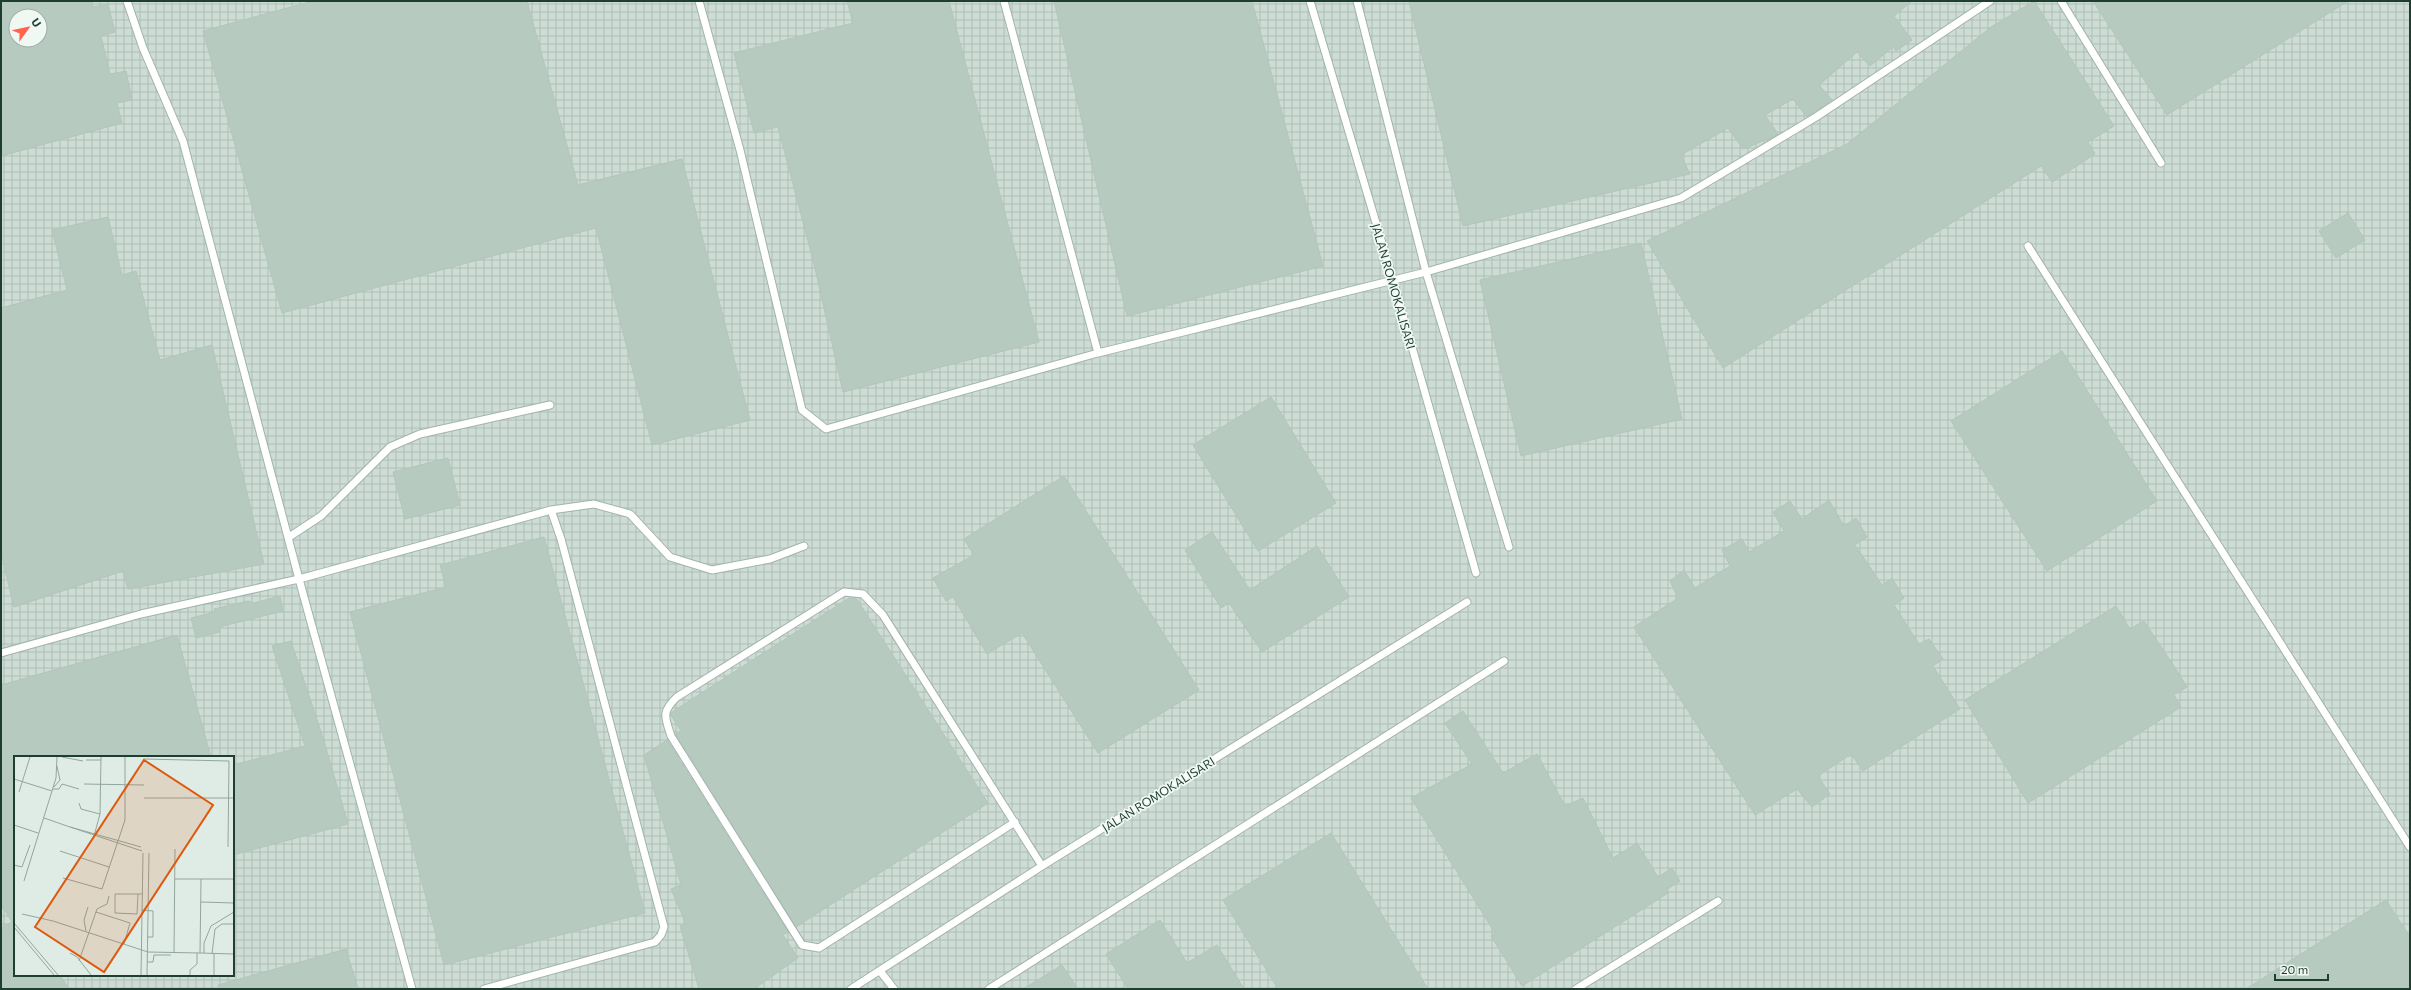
<svg xmlns="http://www.w3.org/2000/svg" width="2411" height="990" font-family="Commissioner,sans-serif">
  <style>
    .industrial { fill: url(#industrial-grid); fill-rule: evenodd }
    .building { fill: #b7cac0; stroke: #b1c6bb; fill-rule: evenodd }
    .lines { fill: none; stroke-linecap: round; stroke-linejoin: round }
    .lane-casing { stroke: #a1b4ac; stroke-width: 9 }
    .lane { stroke: #fff; stroke-width: 7 }
    .labels { text-anchor: middle; dominant-baseline: central; stroke-width: 3.5; stroke-linejoin: round; paint-order: stroke }
    .street-label { font-size: 12px; fill: #1e3e32; stroke: #f0f8f3 }
    .inset-road { fill: none; stroke: #92a69d; stroke-width: 1 }
    .view { fill: #de580e; fill-opacity: 0.15; stroke: #de580e; stroke-width: 2 }
    .inset-edge { fill: none; stroke: #1e3e32; stroke-width: 2 }
  </style>
  <defs>
    <pattern id="industrial-grid" width="8" height="8" patternUnits="userSpaceOnUse"><rect width="8" height="8" fill="#cddcd4"/><path d="M0 4h8M4 0v8" fill="none" stroke="#b0beb6"/></pattern>
  </defs>
  <rect width="100%" height="100%" fill="#dfece5"/>
  <path class="industrial" d="M1,1H2410V989H1ZM16,16H40V40H16ZM15,757H233V975H15Z"/>
  <path class="building" d="M1,1H92L93,7L108,4L115,32L101,36L110,74L126,71L132,100L117,103L122,123L1,156ZM16,16H40V40H16Z
    M313,1H527L578,185L682,159L750,420L652,445L596,228L282,313L203,31Z
    M847,1H949L1039,342L843,392L814,264L778,127L754,133L734,53L853,23Z
    M1054,1H1252L1323,266L1127,316Z
    M1409,1H1912L1894,16L1912,40L1896,51L1893,47L1870,66L1857,52L1819,85L1832,100L1807,117L1793,99L1765,115L1778,134L1773,137L1743,149L1728,128L1681,155L1690,174L1463,226Z
    M2034,1L2114,126L2088,142L2095,154L2052,182L2041,166L1723,368L1647,241L1847,144L1991,27Z
    M2093,1H2348L2167,115Z
    M2348,213L2365,240L2336,258L2319,231Z
    M108,217L122,275L136,271L160,360L212,345L264,564L128,589L123,571L14,607L1,553V308L67,290L52,230Z
    M1641,243L1682,419L1521,456L1480,280Z
    M2062,351L2157,501L2047,571L1951,421Z
    M1271,397L1336,503L1258,551L1193,445Z
    M448,458L460,505L405,519L393,472Z
    M1064,476L1199,690L1098,753L1022,633L987,654L953,597L946,601L933,578L974,555L964,539Z
    M1829,500L1844,526L1856,518L1867,537L1855,545L1882,585L1892,578L1904,598L1894,605L1919,644L1929,639L1943,659L1933,666L1960,709L1863,771L1851,754L1818,776L1830,794L1812,807L1797,789L1755,815L1634,627L1678,598L1670,581L1684,570L1695,588L1730,566L1722,550L1742,539L1749,552L1784,531L1773,512L1790,501L1802,519Z
    M1212,532L1250,590L1317,546L1349,597L1262,652L1229,603L1221,608L1185,550Z
    M544,537L645,913L444,965L350,612L446,587L440,565Z
    M280,596L283,611L219,627L220,632L196,638L191,618L215,612L214,609L248,601L254,603Z
    M849,598H856L988,803L796,927L676,734L681,731L671,715L672,712Z
    M2116,606L2130,629L2144,621L2172,663L2187,687L2174,695L2181,707L2028,803L1965,700Z
    M177,635L211,757H15V975H60L69,989H1V928L12,922L1,904V685Z
    M291,641L324,741L348,824L233,855V765L305,746L272,646Z
    M1463,711L1503,773L1537,754L1565,806L1583,798L1613,858L1637,843L1658,877L1672,868L1680,881L1666,890L1668,893L1522,986L1491,936L1495,933L1411,798L1472,764L1445,723Z
    M667,740L788,932L783,935L798,958L754,989H699L680,926L686,924L671,889L681,885L644,755Z
    M1331,833L1428,989H1278L1223,900Z
    M2386,900L2410,937V989H2246Z
    M1160,920L1187,963L1217,945L1244,989H1128L1106,954Z
    M346,949L358,989H219L218,985Z
    M1062,965L1078,989H1023Z"/>
  <g class="lines">
    <defs>
      <path id="lane" d="M127,1L143,48L183,141L299,579L412,989
        M699,1L740,150L802,410L826,429L1098,353L1426,272L1681,198L1816,117L1990,1
        M1004,1L1098,353
        M1310,1L1393,280L1476,573
        M1357,1L1426,272L1509,547
        M2061,1L2161,163
        M2028,246L2410,847
        M289,537L321,516L390,447L420,434L550,405
        M1,653L141,614L299,579L551,510L594,504L630,514L670,557L712,570L770,559L804,546
        M1015,822L819,948L802,945L671,736C665,717 661,712 677,697L844,592L863,594L883,615L1042,866
        M880,971L894,989
        M484,989L655,942L661,935L664,927L561,539L551,510
        M851,989L1042,866L1467,602
        M989,989L1504,661
        M1576,989L1718,901"/>
    </defs>
    <use href="#lane" class="lane-casing"/>
    <use href="#lane" class="lane"/>
  </g>
  <g class="labels">
    <g class="street-label">
      <text transform="translate(1394 286) rotate(74)">JALAN ROMOKALISARI</text>
      <text transform="translate(1158 794) rotate(-32)">JALAN ROMOKALISARI</text>
    </g>
  </g>
  <g transform="translate(14 756)">
    <rect width="220" height="220" fill="#dfece5"/>
    <path class="inset-road" d="M48,1L69,5M130,3L215,5L214,91M72,4H87M0,23L38,35M70,28L130,29M40,31L46,24L43,10M39,33H45L48,28L65,33M5,36L16,1M130,42H220M65,47L67,53L86,58M30,62L56,71M0,69L24,77M56,71L128,95M56,71L127,91M80,80L86,58L87,1M46,95L95,111M0,109L8,111L16,89M49,122L88,133L111,64V1M161,123H220M10,125L42,22L43,1M124,138L123,158L101,157V138H128M187,146L220,147M128,154L139,155V181H134M82,156L116,167L110,188M8,158L39,165L134,196L186,197L187,123M0,167L44,219M0,171L40,219M72,175L70,164L74,151M160,196L161,93M56,197L63,201L77,219M186,197L220,198M190,197V187L197,170L220,156M198,198L201,173L208,168H220M65,205L83,153L93,148L95,140M133,206H139L140,199H157M127,219L129,97M133,219L135,97M176,219V214L183,208V197M200,219V198"/>
    <path class="view" d="M130,4L199,49L90,216L21,171Z"/>
    <rect width="220" height="220" class="inset-edge"/>
  </g>
  <rect width="2411" height="990" fill="none" stroke="#1e3e32" stroke-width="4"/>
  <g transform="translate(28 28) rotate(57)"><circle r="19" fill="#f0f8f3" stroke="#9caea6"/>
  <path d="M0-3L7 15L0 10L-7 15Z" fill="#ff654a"/>
  <text y="-6" font-size="11" font-weight="bold" text-anchor="middle" fill="#1e3e32">U</text>
  </g>
  <path d="M2275 974v6h53v-6" fill="none" stroke="#1e3e32" stroke-width="2"/>
  <text x="2281" y="974" font-size="12" fill="#1e3e32" stroke="#f0f8f3" stroke-width="3" paint-order="stroke">20 m</text>
</svg>
